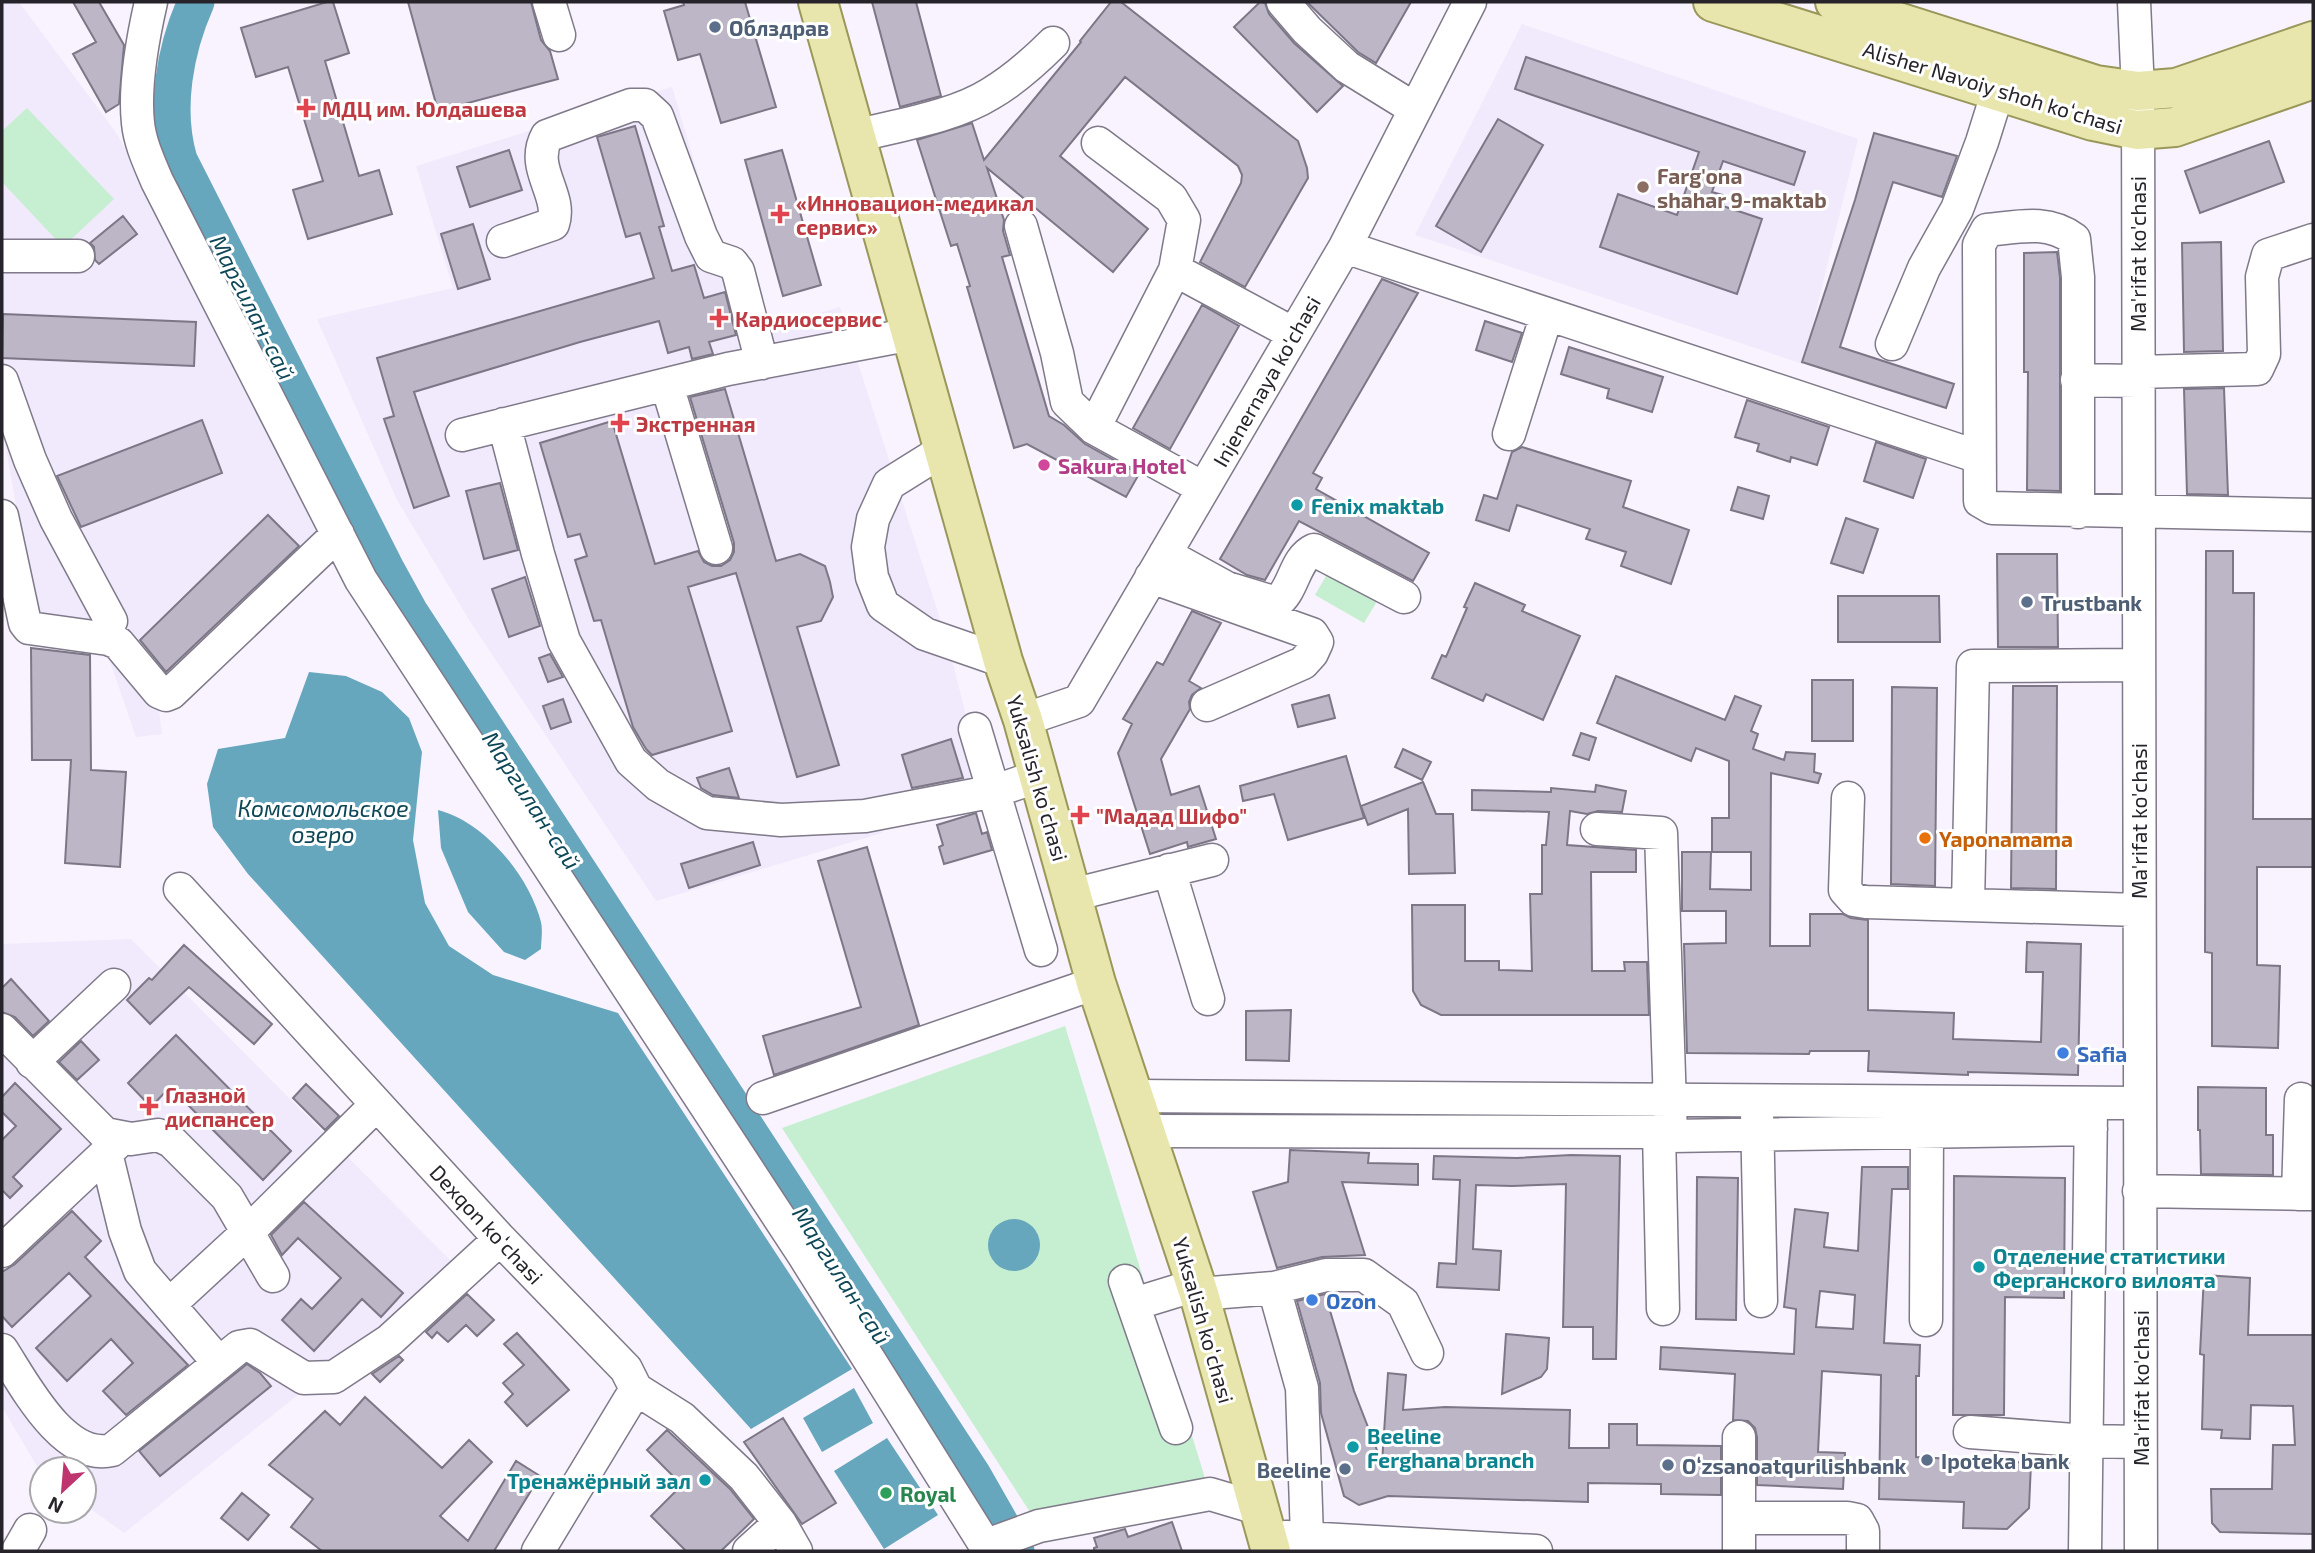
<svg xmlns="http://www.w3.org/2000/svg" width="2315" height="1553" font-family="'Exo 2',sans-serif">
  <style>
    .built { fill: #f1e9fc }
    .green { fill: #c6eed1 }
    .water { fill: #66a7bd }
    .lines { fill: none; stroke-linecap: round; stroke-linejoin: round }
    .river { stroke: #66a7bd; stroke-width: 37 }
    .building { fill: #bdb6c7; stroke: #7d7686; stroke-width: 2; fill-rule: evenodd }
    .minor-casing { stroke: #7f7989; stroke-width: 35 }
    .major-casing { stroke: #9a975a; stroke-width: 42 }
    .minor { stroke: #fff; stroke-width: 32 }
    .major { stroke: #e8e6ac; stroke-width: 38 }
    .service-dot { fill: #5c6f8a; stroke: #fff; stroke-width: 2.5 }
    .health-dot { fill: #e0444e; stroke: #fff; stroke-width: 2.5 }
    .education-dot { fill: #8d6e63; stroke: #fff; stroke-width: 2.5 }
    .hotel-dot { fill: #d1479c; stroke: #fff; stroke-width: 2.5 }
    .culture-dot { fill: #0f9aa8; stroke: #fff; stroke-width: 2.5 }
    .food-dot { fill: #e8710a; stroke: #fff; stroke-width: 2.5 }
    .shop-dot { fill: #3f7fe0; stroke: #fff; stroke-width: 2.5 }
    .leisure-dot { fill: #2e9e5b; stroke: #fff; stroke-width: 2.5 }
    .labels { text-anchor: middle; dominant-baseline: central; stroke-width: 6; stroke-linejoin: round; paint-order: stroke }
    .service-label { font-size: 21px; font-weight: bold; fill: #4e5e75; stroke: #fff; text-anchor: start }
    .street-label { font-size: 21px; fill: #26232a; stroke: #fff }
    .health-label { font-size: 21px; font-weight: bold; fill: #be3a42; stroke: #fff; text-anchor: start }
    .education-label { font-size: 21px; font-weight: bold; fill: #785e54; stroke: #fff; text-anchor: start }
    .hotel-label { font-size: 21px; font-weight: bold; fill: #b23c85; stroke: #fff; text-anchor: start }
    .culture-label { font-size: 21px; font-weight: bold; fill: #0d838f; stroke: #fff; text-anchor: start }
    .food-label { font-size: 21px; font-weight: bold; fill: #c56008; stroke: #fff; text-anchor: start }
    .shop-label { font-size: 21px; font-weight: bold; fill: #366cbe; stroke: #fff; text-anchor: start }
    .leisure-label { font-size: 21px; font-weight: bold; fill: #27864d; stroke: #fff; text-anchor: start }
    .water-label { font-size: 23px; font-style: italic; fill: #0d4757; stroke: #fff }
  </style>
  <rect width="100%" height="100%" fill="#f8f3fe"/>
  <path class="built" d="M2,2H19L117,134L330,530L159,711L162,734L136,737L106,650L38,627L2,427Z
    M1522,24L1858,139L1803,364L1415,235Z
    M672,87L746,336L840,307L948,644L984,787L878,815L882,833L656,901L471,623L397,500L317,319L453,288L416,166Z
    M131,939L458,1268L124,1533L84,1504V1469H42L41,1473L2,1407V944Z"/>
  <path class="green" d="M27,108L114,199L63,247L2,182V131Z
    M1330,569L1379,598L1364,623L1315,595Z
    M1065,1026L1210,1494L1039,1526L782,1128Z"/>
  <path class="water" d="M309,672L346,676L382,692L409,718L422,752L413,840L425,903L449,946L493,975L618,1013L852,1369L751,1429L248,874L213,827L207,784L218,749L285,738Z
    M438,810C485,822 529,876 541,922C543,931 541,941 541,949L525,960L504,952L468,912L441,848Z
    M988 1245a26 26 0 1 1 52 0a26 26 0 1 1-52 0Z
    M854,1388L873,1423L822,1452L803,1418Z
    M887,1438L938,1515L884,1549L834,1471Z"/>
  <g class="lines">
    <path class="river" d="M196,2C175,49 164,109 179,160L387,571L409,611L972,1474L1016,1551"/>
  </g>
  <path class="building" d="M73,2H99L124,45L119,104L106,112L73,54L96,42Z
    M327,2H333L349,53L325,61L359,176L379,170L392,214L308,239L293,190L323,181L288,67L256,77L241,28Z
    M408,2H531L541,40L550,51L558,79L438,111Z
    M683,2H745L776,107L721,123L700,54L678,60L664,11L684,5Z
    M872,2H916L941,96L900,107Z
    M1111,2H1121L1298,141L1307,168L1308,178L1245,287L1200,262L1241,183L1242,175L1238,166L1125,77L1060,156L1148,229L1113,272L987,168L1004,220L1003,231L1010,255L1002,257L1049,416L1064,425L1085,444L1139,474L1126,497L1027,444L1014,448L967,287L970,286L957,244L951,246L917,140L972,123L984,160L1081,42L1080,41Z
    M1260,2L1265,3L1269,14L1294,43L1343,86L1317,112L1234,27Z
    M1307,2H1411L1376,63L1358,52Z
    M1526,57L1805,152L1794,185L1723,161L1712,192L1726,196L1723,206L1762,219L1737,294L1600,247L1618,194L1677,215L1699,152L1515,89Z
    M1498,119L1543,145L1481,252L1436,226Z
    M635,126L664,226L659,227L672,271L694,265L704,298L725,292L736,335L709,342L713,354L692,359L689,347L668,353L659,321L580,342L414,392L449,496L414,508L384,419L394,416L377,358L654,278L640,233L626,237L597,137Z
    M1874,133L1957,156L1942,197L1893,182L1840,347L1954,384L1946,408L1802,362L1855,200Z
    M2269,141L2284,182L2200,213L2185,171Z
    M509,150L522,190L470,207L457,167Z
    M782,150L821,285L783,296L745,160Z
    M123,216L137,234L99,264L95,260L94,247L90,243Z
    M473,224L490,279L458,289L441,234Z
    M2221,242L2223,351L2184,352L2182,243Z
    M2057,252L2060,278V491L2027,490L2028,372H2024V253Z
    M1382,279L1418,293L1313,473L1322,478L1316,489L1429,553L1413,581L1299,521L1265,580L1247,575L1220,559Z
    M1202,305L1239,326L1170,449L1133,428Z
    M3,314L196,322L194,366L2,358Z
    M1485,321L1522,333L1512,362L1476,350Z
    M1569,347L1663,377L1652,412L1607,398L1609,389L1561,374Z
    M2224,388L2228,495L2187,494L2184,389Z
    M725,389L776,561L800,554L825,566L830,582L833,597L821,621L797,627L839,765L797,777L736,573L688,587L732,731L652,755L646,749L633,727L601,620L594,621L575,560L587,556L580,534L568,537L540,443L612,421L655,564L698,551L704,562L712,566H721L730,560L734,552V543L690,397Z
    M1747,400L1829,427L1817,465L1791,457L1790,462L1757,451L1759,444L1735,437Z
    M202,420L222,473L81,527L57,476Z
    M1876,442L1926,459L1913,498L1864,481Z
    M1522,447L1631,481L1623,507L1689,530L1671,584L1621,566L1626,552L1586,539L1590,529L1517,505L1509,531L1476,520L1484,495L1497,499L1512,452Z
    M500,483L518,550L484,559L466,491Z
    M1738,487L1769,496L1763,519L1731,510Z
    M268,515L299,546L166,672L140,640Z
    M1846,518L1878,529L1863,573L1831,563Z
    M2206,551H2233V593H2254L2253,819H2313V867H2257V965L2280,966L2278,1048L2212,1046V953L2205,952Z
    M1997,554H2057L2058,647H1998Z
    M525,577L540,626L509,637L492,589Z
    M1475,583L1525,605L1522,611L1580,636L1543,720L1486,694L1483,701L1432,678L1442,655L1446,657L1467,608L1464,607Z
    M1838,596H1939L1940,642H1838Z
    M1192,611L1221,623L1189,681L1201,688L1192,695L1189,702L1190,709L1161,759L1171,795L1199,786L1216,839L1188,847L1187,842L1150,854L1118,753L1132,724L1123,719L1157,662L1163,665Z
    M31,648L90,655L91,770L126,772L120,867L65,863L71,760H32Z
    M550,654L563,677L548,682L539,658Z
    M1616,676L1725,720L1735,696L1761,706L1751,731L1758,734L1753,749L1784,760L1786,752L1815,754L1814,772L1821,774L1818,783L1771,773L1770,946H1810V914H1843L1851,918L1868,920V1010L1954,1013L1953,1039L2041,1042L2043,972H2026L2027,942L2081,944L2078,1075L1968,1072V1075L1868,1071L1869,1051H1810L1809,1054L1687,1053L1684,944L1726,943V911H1682V852H1711L1710,889L1751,890V852H1712V818H1729V761L1696,748L1691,761L1597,723Z
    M1812,680H1853V741H1812Z
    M2013,686H2057L2056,889L2011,888Z
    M1892,687L1937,688L1935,886L1891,884Z
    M1329,695L1335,718L1298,727L1292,705Z
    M563,699L571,722L551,729L543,706Z
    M1581,733L1596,738L1589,760L1573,755Z
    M951,739L963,778L912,788L902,755Z
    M1403,749L1431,762L1422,780L1395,767Z
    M1346,756L1364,818L1288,840L1274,794L1243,801L1240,786Z
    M729,768L739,798L713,795L701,788L697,778Z
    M1423,782L1436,814H1453L1455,873L1409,874L1408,809L1368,825L1361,806Z
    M1596,785L1626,791L1622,812L1598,811L1587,814L1570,811L1567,845L1636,850V872H1591L1592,971H1625L1624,962H1647L1649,1015H1441L1421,1005L1413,991L1412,905H1465V961H1499V970L1532,971L1530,894H1542V845H1546L1549,812L1472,810V790L1551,792V788L1595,792Z
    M976,813L982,834L987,832L992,850L944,864L939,847L943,845L937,825Z
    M753,842L760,865L689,888L681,864Z
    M867,847L919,1025L774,1075L763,1036L861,1007L818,861Z
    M184,945L272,1024L254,1044L189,987L150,1024L127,1000L149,978L152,980Z
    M11,979L49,1021L33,1036L15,1017L2,1012V988Z
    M1291,1010L1289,1061L1246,1060V1011Z
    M176,1035L291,1151L263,1180L170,1087L151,1107L128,1083Z
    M81,1041L99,1060L77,1080L59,1062Z
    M15,1083L61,1129L13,1177L22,1186L10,1198L2,1190V1140L16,1126L2,1112V1097Z
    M306,1084L339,1116L325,1130L293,1098Z
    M2198,1087L2266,1088V1135H2273V1175L2201,1174L2200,1130H2198Z
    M1290,1150L1369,1153L1368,1163L1418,1164V1185L1342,1182L1365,1255L1322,1257L1277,1268L1253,1192L1288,1182Z
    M1571,1155L1620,1156L1616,1359H1593V1327H1563L1566,1184L1512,1186L1476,1185L1473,1249L1501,1251L1499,1290L1437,1287L1439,1263L1456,1264L1460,1180L1433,1179L1434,1156L1517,1158Z
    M1862,1167H1908V1189H1892L1884,1343L1920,1345L1919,1376H1916V1457L2031,1463L2029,1508L2007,1529L1963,1528L1964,1502L1879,1499L1881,1375L1822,1371L1818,1452L1845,1453L1843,1489L1757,1485V1437L1755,1428L1748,1421L1733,1420L1735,1374L1660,1369L1661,1347L1794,1354L1796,1309L1784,1307L1795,1209L1828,1213L1824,1247L1858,1251ZM1820,1291L1855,1295L1853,1329L1816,1327Z
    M1954,1176L2065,1178L2064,1298L2005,1297L2004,1415H1953Z
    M1697,1177L1738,1178L1736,1320L1696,1319Z
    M304,1202L403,1293L381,1317L362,1299L314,1351L282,1320L301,1299L312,1309L341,1278L298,1238L282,1255L271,1235Z
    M72,1211L101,1241L85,1257L188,1365L126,1415L103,1391L133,1363L111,1339L67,1381L36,1348L91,1296L69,1273L12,1327L2,1316V1272L15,1264Z
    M2204,1275L2250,1278L2248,1335H2313V1534L2220,1532L2212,1523L2211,1489H2272L2273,1445H2295L2293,1406L2251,1405L2250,1439L2221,1438L2222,1430L2202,1429L2204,1355L2200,1354Z
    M467,1294L494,1320L477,1336L466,1325L448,1342L437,1332L432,1338L426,1332Z
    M1325,1294L1354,1391L1382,1463L1388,1373L1406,1375L1403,1410L1445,1407L1570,1410L1569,1448H1609V1424H1637V1445L1721,1446V1495L1661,1494V1484L1588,1483V1502L1388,1496L1359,1505L1344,1496L1321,1413L1320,1383L1297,1301Z
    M517,1333L569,1390L527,1426L505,1402L513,1394L503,1383L524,1365L504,1344Z
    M1506,1334L1549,1338L1547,1369L1541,1377L1502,1394Z
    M399,1356L403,1360L380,1382L372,1374Z
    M247,1364L260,1373L271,1386L160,1476L139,1451Z
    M365,1397L442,1468L469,1440L492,1462L440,1516L468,1541L516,1461L540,1476L494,1551H322L291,1527L313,1499L269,1465L325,1411L340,1425Z
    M783,1418L836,1503L802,1524L744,1442Z
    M667,1430L730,1489L754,1519L721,1551H686L651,1516L682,1485L647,1450Z
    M242,1493L269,1515L248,1540L221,1518Z
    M1172,1522L1182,1551H1094V1548L1097,1547L1094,1538L1125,1529L1128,1537Z"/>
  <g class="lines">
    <defs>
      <path id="minor" d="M151,2C143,37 134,87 138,123C140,143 149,162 157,181L361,580L803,1254L989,1551
        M549,2L559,35
        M1283,2L1307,30L1347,67L1415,109
        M2134,2L2138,91L2141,1551
        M856,136C898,125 953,117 990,94C1014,80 1034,62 1053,43
        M1021,226L1057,353L1067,402L1094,428L1203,488
        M503,241L553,224C563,194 529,169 547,136L631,105H645L657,116L701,236L711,256L732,263L738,271L762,363
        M1345,247L1979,457
        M2,256H78
        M1175,270L1294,334
        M1892,344L1924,268L1957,209L1982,142L1998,91
        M2137,372L2257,369L2264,354L2262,277L2268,255L2313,240
        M2077,380L2137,381
        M2,381L30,460L56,519L111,621
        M667,385L716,548
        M504,424L538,554L564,641L631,761L658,785L707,813L781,820L865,816L995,791L1039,776
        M1094,428L1175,270L1184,220L1171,198L1098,143
        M1509,434L1547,314
        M462,435L728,369L912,334
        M945,449L889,484L873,519L868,547L872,577L883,605L925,634L1003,661
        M2078,512V277L2074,239C2047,219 2018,227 1987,230L1979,245L1980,501L1992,508L2313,515
        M2,516L25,623L29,628L108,639L118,643L159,692L166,695L171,693L338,534
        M1165,554L1227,588L1276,603C1294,591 1294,559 1314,550L1404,597
        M1151,577L1312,634L1317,642L1312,653L1303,663L1207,705
        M1023,720L1079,701L1345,247L1470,2
        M975,729L1041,950
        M1848,798L1845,890L1854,900L1866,902L2139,910
        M1597,829L1661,833L1671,1136L2091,1129
        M1169,870L1208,999
        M180,889L500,1239L626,1369L636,1389L682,1418L744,1477L780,1523L796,1551
        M1072,895L1212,860
        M1968,905L1973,666L2138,665
        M2,1030L105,1134L131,1139L158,1135L171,1141L227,1197L273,1276
        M32,1062L114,985
        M1132,1096L2139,1103
        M763,1098L1096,983
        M1757,1113L1761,1301
        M1144,1131L1659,1132L1671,1136
        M1659,1132L1663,1309
        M106,1153L125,1231L140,1271L219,1363
        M2139,1191L2313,1194
        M2298,1194L2301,1099
        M2,1251L119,1141
        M1125,1281L1176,1428
        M1274,1288L1326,1275H1364L1403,1303L1427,1353
        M1199,1294L1274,1288L1302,1388L1307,1538
        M1134,1304L1196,1285
        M169,1305L249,1231L376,1105
        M1926,1320L1927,1132
        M2,1350C24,1384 64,1462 112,1450L239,1347L250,1345L304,1378L334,1377L390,1340L500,1239
        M1970,1432L2087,1441L2140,1442
        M1739,1518H1847L1857,1520L1863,1531V1551
        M1286,1537L1536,1551
        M987,1545L1039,1526L1210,1494L1257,1508
        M18,1551L30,1530
        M538,1551L636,1389
        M749,1551L780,1523
        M1739,1551V1437
        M2085,1551L2091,1108"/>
      <path id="major" d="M818,2L1003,661L1023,720L1096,983L1199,1294L1271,1551
        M1713,2L2093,121L2137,130L2175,127L2313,79
        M1835,2L2096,85L2138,91L2176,88L2313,41"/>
    </defs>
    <use href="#minor" class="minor-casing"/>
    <use href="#major" class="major-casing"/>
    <use href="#minor" class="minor"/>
    <use href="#major" class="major"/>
  </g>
  <g class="service-dot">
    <circle cx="715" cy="27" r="7"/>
    <circle cx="2027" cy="602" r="7"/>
    <circle cx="1927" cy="1460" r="7"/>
    <circle cx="1668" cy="1465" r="7"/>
    <circle cx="1345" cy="1469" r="7"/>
  </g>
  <g class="health-dot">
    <path d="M302.5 97.5h7v7h7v7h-7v7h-7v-7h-7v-7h7z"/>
    <path d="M776.5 203.5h7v7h7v7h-7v7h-7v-7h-7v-7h7z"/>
    <path d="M715.5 307.5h7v7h7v7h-7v7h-7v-7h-7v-7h7z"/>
    <path d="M616.5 412.5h7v7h7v7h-7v7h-7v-7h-7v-7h7z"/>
    <path d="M1076.5 804.5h7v7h7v7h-7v7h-7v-7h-7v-7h7z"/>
    <path d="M145.5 1095.5h7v7h7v7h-7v7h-7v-7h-7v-7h7z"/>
  </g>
  <circle class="education-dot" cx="1643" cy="187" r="7"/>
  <circle class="hotel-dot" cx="1044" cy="465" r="7"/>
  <g class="culture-dot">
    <circle cx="1297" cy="505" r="7"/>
    <circle cx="1979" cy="1267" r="7"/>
    <circle cx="1353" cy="1447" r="7"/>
    <circle cx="705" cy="1480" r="7"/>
  </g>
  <circle class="food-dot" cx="1925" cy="838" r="7"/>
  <g class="shop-dot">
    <circle cx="2063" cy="1053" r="7"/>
    <circle cx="1312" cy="1300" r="7"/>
  </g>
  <circle class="leisure-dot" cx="886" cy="1493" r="7"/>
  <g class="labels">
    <g class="service-label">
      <text x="729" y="27">Облздрав</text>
      <text x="2041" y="602">Trustbank</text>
      <text x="1941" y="1460">Ipoteka bank</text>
      <text x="1682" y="1465">Oʻzsanoatqurilishbank</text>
      <text x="1331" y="1469" text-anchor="end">Beeline</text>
    </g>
    <g class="street-label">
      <text transform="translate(1993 87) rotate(17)">Alisher Navoiy shoh koʻchasi</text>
      <text transform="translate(2137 254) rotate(-90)">Ma'rifat ko'chasi</text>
      <text transform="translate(1266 381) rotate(-60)">Injenernaya ko'chasi</text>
      <text transform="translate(1038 778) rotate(74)">Yuksalish koʻchasi</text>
      <text transform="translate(2138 821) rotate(-90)">Ma'rifat ko'chasi</text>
      <text transform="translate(487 1224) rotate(47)">Dexqon koʻchasi</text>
      <text transform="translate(1204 1320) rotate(74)">Yuksalish koʻchasi</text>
      <text transform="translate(2140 1388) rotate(-90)">Ma'rifat ko'chasi</text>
    </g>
    <g class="health-label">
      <text x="322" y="108">МДЦ им. Юлдашева</text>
      <text x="796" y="202">«Инновацион-медикал<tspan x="796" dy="24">сервис»</tspan></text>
      <text x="735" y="318">Кардиосервис</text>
      <text x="636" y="423">Экстренная</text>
      <text x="1096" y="815">"Мадад Шифо"</text>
      <text x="165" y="1094">Глазной<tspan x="165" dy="24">диспансер</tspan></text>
    </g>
    <g class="education-label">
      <text x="1657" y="175">Farg'ona<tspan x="1657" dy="24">shahar 9-maktab</tspan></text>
    </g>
    <g class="hotel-label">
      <text x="1058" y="465">Sakura Hotel</text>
    </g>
    <g class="culture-label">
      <text x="1311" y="505">Fenix maktab</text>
      <text x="1993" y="1255">Отделение статистики<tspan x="1993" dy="24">Ферганского вилоята</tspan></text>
      <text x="1367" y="1435">Beeline<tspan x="1367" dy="24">Ferghana branch</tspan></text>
      <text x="691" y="1480" text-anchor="end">Тренажёрный зал</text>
    </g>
    <g class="food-label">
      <text x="1939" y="838">Yaponamama</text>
    </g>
    <g class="shop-label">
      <text x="2077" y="1053">Safia</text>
      <text x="1326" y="1300">Ozon</text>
    </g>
    <g class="leisure-label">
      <text x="900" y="1493">Royal</text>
    </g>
    <g class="water-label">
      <text transform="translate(253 307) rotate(63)">Маргилан-сай</text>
      <text transform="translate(532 800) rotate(57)">Маргилан-сай</text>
      <text x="323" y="808">Комсомольское<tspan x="323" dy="26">озеро</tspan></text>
      <text transform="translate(842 1275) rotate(57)">Маргилан-сай</text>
    </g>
  </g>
  <rect width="2315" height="1553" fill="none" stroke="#26232a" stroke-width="7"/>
  <g transform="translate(63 1490) rotate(206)"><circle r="33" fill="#ffffff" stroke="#a8a7aa" stroke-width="2"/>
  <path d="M0-5L12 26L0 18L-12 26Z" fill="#bd346f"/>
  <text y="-10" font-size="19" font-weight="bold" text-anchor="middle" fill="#26232a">N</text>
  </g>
</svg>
